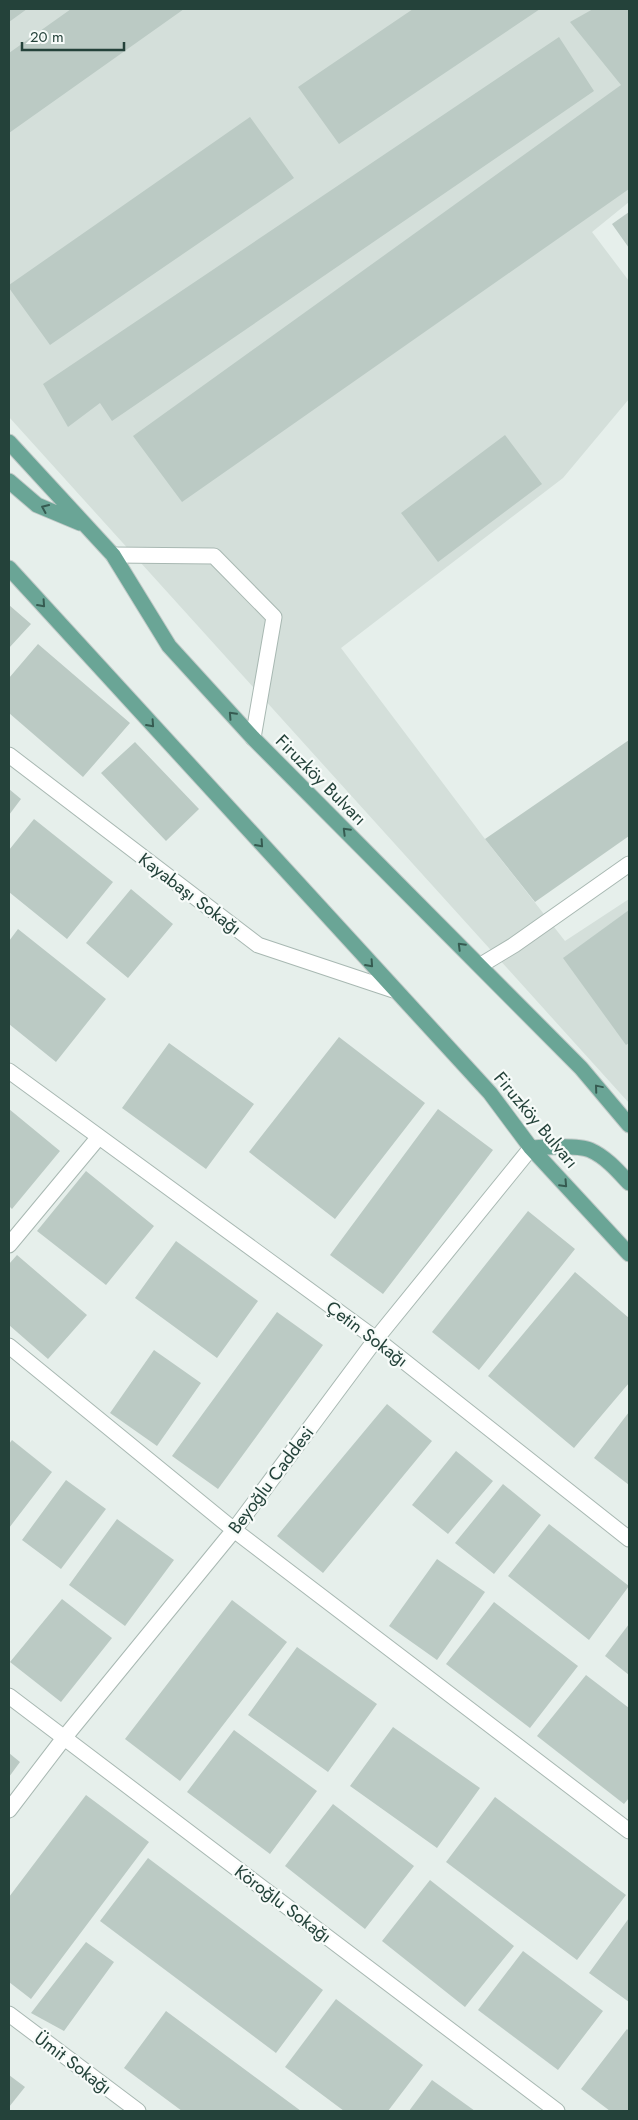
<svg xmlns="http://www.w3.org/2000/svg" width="638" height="2120" font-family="Jost,sans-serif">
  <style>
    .built { fill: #d4dfda }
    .building { fill: #bbcac4 }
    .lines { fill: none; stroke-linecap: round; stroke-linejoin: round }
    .lane-casing { stroke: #a8b8b2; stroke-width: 17 }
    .street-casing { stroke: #a8b8b2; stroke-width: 17 }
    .primary-casing { stroke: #c2cac8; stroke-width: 17 }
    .lane { stroke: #fff; stroke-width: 15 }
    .street { stroke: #fff; stroke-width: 15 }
    .primary { stroke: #6aa596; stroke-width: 15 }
    .oneway { stroke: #365b51 }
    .labels { text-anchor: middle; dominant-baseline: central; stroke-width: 4.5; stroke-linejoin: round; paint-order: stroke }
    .street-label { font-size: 18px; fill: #24423a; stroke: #f7fbf9 }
  </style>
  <rect width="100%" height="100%" fill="#e6efeb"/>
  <path class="built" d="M9,9H629V202L592,232L629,281V399L563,478L341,648L485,839L565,941L629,899V1103L9,417Z"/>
  <path class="building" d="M9,9H27L9,22Z
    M71,9H184L9,133V53Z
    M413,9H540L339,144L298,87Z
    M593,9H629V189L182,502L133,436L621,85L570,22Z
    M559,37L594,91L112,421L100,403L68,427L43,384Z
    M250,117L294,178L50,345L9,288V285Z
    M629,212V248L612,224Z
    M505,435L542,484L438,562L401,513Z
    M9,605L31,624L9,648Z
    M38,644L130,723L83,777L9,713V678Z
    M629,740V836L535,902L485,839Z
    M135,742L199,809L166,841L101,773Z
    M9,789L21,799L9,815Z
    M34,819L113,882L67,939L9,892V850Z
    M131,889L173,924L128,978L86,943Z
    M629,910V1043L626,1045L563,958Z
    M18,929L106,999L56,1062L9,1024V941Z
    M339,1037L425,1103L335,1219L249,1152Z
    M169,1043L254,1104L206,1169L122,1108Z
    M9,1109L60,1151L12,1209L9,1206Z
    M438,1109L493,1150L383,1294L330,1255Z
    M86,1171L154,1226L106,1285L37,1231Z
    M528,1211L575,1249L479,1370L432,1332Z
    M176,1241L258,1301L217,1358L135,1298Z
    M17,1255L87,1315L48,1359L9,1325V1264Z
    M575,1272L629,1318V1383L574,1448L488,1376Z
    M277,1312L323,1345L218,1489L172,1456Z
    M154,1350L201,1383L157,1446L110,1413Z
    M387,1404L432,1441L323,1573L277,1536Z
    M629,1412V1485L594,1458Z
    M12,1440L52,1472L9,1528V1444Z
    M456,1451L493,1481L448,1534L412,1505Z
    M66,1480L106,1509L61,1569L22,1540Z
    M503,1484L541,1515L494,1574L455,1543Z
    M117,1519L174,1560L125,1626L69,1585Z
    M549,1524L629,1586L589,1640L508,1576Z
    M437,1559L485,1592L437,1660L389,1626Z
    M62,1599L112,1638L61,1702L10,1662Z
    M232,1600L287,1642L180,1781L125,1739Z
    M494,1602L578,1666L530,1728L446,1664Z
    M629,1624V1675L605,1656Z
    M297,1647L377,1704L328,1772L248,1715Z
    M586,1675L629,1708V1798L624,1804L537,1736Z
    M393,1727L480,1788L437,1848L350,1786Z
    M234,1730L317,1791L270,1854L187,1792Z
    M9,1753L20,1762L9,1777Z
    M86,1795L149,1842L31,1999L9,1982V1897Z
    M495,1797L626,1895L577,1960L446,1862Z
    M333,1804L414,1866L365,1929L285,1866Z
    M148,1858L323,1990L276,2053L100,1921Z
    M430,1880L514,1946L465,2007L382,1941Z
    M629,1918V2002L589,1973Z
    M86,1942L114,1962L64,2031L31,2013Z
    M523,1951L603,2011L558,2070L478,2010Z
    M336,1999L423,2065L388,2111H344L285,2067Z
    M166,2011L301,2111H182L124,2068Z
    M627,2029L629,2031V2111H610L581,2089Z
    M9,2075L25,2087L9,2107Z
    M432,2080L475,2111H409Z"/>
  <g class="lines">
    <defs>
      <path id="lane" d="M481,965L514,945L629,864"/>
      <path id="street" d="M113,555L214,556L274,617L253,738
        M9,755L258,945L393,990
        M9,1071L376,1339L629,1539
        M9,1245L98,1138
        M9,1346L234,1530L629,1831
        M9,1696L557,2111
        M9,1810L64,1738L234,1530L376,1339L531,1148
        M9,2014L138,2111"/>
      <path id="primary" d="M9,442L113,555L169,646L253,738L581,1068L629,1125
        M9,481L37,505L80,523
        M9,568L490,1093L531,1148L629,1254
        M531,1148C544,1147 579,1145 590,1150C606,1157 618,1171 629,1183"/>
    </defs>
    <use href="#lane" class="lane-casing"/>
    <use href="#street" class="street-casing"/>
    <use href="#primary" class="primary-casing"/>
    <use href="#lane" class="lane"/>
    <use href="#street" class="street"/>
    <use href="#primary" class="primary"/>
  </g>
  <defs><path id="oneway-chevron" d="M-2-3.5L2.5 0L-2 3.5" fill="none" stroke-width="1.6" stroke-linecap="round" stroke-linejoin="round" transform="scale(1.25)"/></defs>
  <g class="oneway">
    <use href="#oneway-chevron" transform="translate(45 508) rotate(-156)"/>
    <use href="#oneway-chevron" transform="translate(42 604) rotate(48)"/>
    <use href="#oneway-chevron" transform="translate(232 715) rotate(-133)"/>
    <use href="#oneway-chevron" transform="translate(151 724) rotate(48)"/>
    <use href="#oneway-chevron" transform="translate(346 831) rotate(-135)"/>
    <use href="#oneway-chevron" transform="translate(260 844) rotate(48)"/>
    <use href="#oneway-chevron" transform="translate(461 946) rotate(-135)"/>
    <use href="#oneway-chevron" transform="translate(370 964) rotate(48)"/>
    <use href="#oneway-chevron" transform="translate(598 1088) rotate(-130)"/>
    <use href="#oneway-chevron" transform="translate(564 1184) rotate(47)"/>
  </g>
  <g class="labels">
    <g class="street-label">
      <text transform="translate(321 780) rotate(45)">Firuzköy Bulvarı</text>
      <text transform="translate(190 894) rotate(37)">Kayabaşı Sokağı</text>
      <text transform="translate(536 1120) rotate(50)">Firuzköy Bulvarı</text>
      <text transform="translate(367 1334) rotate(37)">Çetin Sokağı</text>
      <text transform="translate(271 1480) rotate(-53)">Beyoğlu Caddesi</text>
      <text transform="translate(283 1904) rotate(37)">Köroğlu Sokağı</text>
      <text transform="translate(73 2063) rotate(37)">Ümit Sokağı</text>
    </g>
  </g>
  <rect width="638" height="2120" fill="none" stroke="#24423a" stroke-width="20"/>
  <path d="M22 42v8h102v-8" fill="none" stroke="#24423a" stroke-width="2.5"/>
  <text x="30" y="42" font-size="15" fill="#24423a" stroke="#f7fbf9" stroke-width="4" paint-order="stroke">20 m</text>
</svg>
